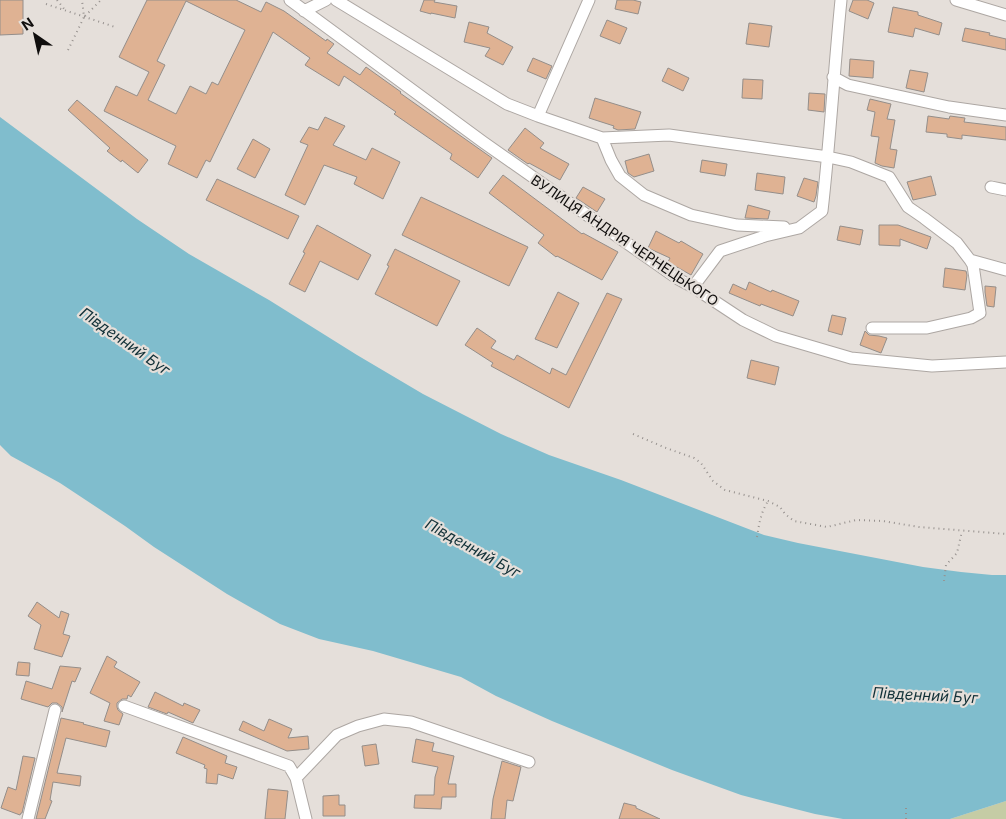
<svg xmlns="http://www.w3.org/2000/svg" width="1006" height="819" font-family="Inter,sans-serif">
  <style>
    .green { fill: #c5cca5 }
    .water { fill: #80bdcd }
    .building { fill: #dfb293; stroke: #948e8a; fill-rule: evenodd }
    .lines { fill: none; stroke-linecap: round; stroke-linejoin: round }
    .minor-casing { stroke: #ada7a3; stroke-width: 13 }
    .path { stroke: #96918e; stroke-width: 2; stroke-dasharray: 1 4; stroke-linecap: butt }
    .minor { stroke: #fff; stroke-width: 11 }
    .labels { text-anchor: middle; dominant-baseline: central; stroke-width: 4.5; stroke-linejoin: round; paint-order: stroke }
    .street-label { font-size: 14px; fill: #100e0d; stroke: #e5dfda }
    .water-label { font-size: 15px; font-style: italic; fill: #113037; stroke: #e5dfda }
  </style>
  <rect width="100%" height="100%" fill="#e5dfda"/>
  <path class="green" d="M1006,801V819H950Z"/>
  <path class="water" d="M0,117L137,219L189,254L269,300L357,355L423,394L501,434L549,455L621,480L764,535L798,543L923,567L961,572L992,575H1006V801L950,819H843L815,814L741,795L672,770L552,721L496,696L461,677L373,651L319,639L280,624L227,594L154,547L125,526L60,483L11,456L0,445Z"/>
  <path class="building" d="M0,0H23V34L0,35Z
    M147,0H236L261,12L266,2L284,11L326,41L327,39L334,44L327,53L360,75L366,67L401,92L400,93L492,158L478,178L450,159L452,154L394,114L396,112L344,76L339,86L305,65L310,58L273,32L210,162L206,160L197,178L168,164L176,146L104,111L116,86L137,96L149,72L119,57ZM186,1L245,30L218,85L212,82L206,94L190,86L176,114L148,100L165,65L157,61Z
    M424,0H435L434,2L457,6L455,18L431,13V14L420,11Z
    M617,0H633L641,2L638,14L615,9Z
    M853,0H867L874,3L868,19L849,11Z
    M893,7L918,12V15L942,23L939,35L915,28L913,37L888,32Z
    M607,20L627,28L620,44L600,36Z
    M469,22L489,27L487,33L513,47L503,65L485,56L490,48L464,42Z
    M749,23L772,26L769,47L746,44Z
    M965,28L990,33L989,35L1006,39V50L962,41Z
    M533,58L552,66L546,79L527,71Z
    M850,59L874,61L873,78L849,76Z
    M668,68L689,78L683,91L662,81Z
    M910,70L928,73L924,92L906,88Z
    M743,79L763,80L762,99L742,98Z
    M809,93L825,94L824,112L808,110Z
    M595,98L641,112L635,129L618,130L613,128L614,126L589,118Z
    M870,99L891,104L887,119L895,120L890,149L897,150L894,168L882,166L875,163L879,137L871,136L875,112L867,110Z
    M77,100L148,160L138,173L122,160L121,162L107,151L110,148L68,110Z
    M928,116L949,119L950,116L965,118L964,122L1006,127V140L962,135V139L947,137V134L926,132Z
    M325,117L345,126L333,145L366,160L372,148L400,162L383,199L354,184L357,177L324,165L305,205L285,195L308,145L300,142L309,127L318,130Z
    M525,128L544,143L540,148L569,164L560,180L529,163L528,164L508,150Z
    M253,139L270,149L255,178L237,169Z
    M649,154L654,171L634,177L628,173L625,161Z
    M702,160L727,164L725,176L700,172Z
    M757,173L785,177L783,194L755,190Z
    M503,175L582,234L583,233L618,252L602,280L557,256L556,257L538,243L544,235L489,193Z
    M931,176L936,195L913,200L907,182Z
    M804,178L818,182L816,196L814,202L797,196Z
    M217,179L299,216L288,239L206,200Z
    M583,187L605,199L597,212L576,198Z
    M421,197L528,247L509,286L402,235Z
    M748,205L770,211L768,219L745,218Z
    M317,225L371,255L358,280L320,261L305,292L289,284L305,253L303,252Z
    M879,225H898L931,237L927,249L900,239V246L879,245Z
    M840,226L863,230L860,245L837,240Z
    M656,231L679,243L681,241L703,254L691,275L668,262L670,258L648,248Z
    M395,249L460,281L437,326L375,294L389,266L387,265Z
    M945,268L966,271L967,275L965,290L943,287Z
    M749,282L771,292L772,290L799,301L793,316L761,304L760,306L729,293L733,284L746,290Z
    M985,286L996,287L994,307L987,306L985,292Z
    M558,292L579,303L557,348L535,339Z
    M607,293L622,299L569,408L491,366L493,363L465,345L477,328L496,341L491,348L514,360L517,355L550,374L552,368L566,375Z
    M832,315L846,318L842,335L828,331Z
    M865,331L869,335L879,336L887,338L881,353L860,345Z
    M751,360L779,367L775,385L747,378Z
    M37,602L59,618L61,611L69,614L63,634L70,636L62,657L34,649L41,625L28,616Z
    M107,656L117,662L114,667L140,682L131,697L128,695L127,699H122L117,703V707L118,710L123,714L119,725L104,721L110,703L90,693Z
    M18,662L30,663L29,676L16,675Z
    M60,666L81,668L75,682L72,681L62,712V707L57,703H52L48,707L21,699L26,681L52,689Z
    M155,692L183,706L184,703L200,710L193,723L168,712L167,714L148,707Z
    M61,718L84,723L83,724L110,731L106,747L66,738L57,773L81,776L80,786L53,782L50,800L52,801L45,819H36Z
    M269,719L292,729L288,738L308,736L309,749L287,751L239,730L243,721L264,731Z
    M183,737L227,756L225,763L237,767L233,779L218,774L217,784L206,783L207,769L204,768L205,765L176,753Z
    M416,739L434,743L432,751L454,756L448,784H456V797H442L441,809L414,808L415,795H434L435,777L438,767L412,762Z
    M376,744L379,764L365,766L362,746Z
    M23,756L35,758L22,813H21L20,815L1,808L8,787L16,790Z
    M502,761L521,767L513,801L507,800L505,819H491L493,799Z
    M268,789L288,791L285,819H265Z
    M339,795V805H345V816H323V796Z
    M624,803L636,806V808L660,819H619Z"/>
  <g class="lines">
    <defs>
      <path id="minor" d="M290,0L483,142L678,279L693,287L743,320L776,336L851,358L932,366L1006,362
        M336,0L507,104L538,116L602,138L669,135L828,157L851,162L889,177L908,207L924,218L957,243L970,260L1006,270
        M956,0L1006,15
        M304,11L326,0
        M833,77L848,85L949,107L1006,115
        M538,116L589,0
        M602,138L611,160L620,176L644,195L691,215L737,225L784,227
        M991,187L1006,190
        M693,287L720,251L765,236L799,228L822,211C830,141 834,70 841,0
        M872,328H927L971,318L980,313L973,265L970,260
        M124,706L289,766L296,778
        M28,819L55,710
        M306,819L296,778L337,735L358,726L384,719L411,722L529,762"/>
    </defs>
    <use href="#minor" class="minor-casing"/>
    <path class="path" d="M57,0L65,10
      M46,4L115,27
      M85,16L101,0
      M68,50L84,17L82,0
      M633,434L666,448L694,458L701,463L713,481L725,490L768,501L780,507L785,514L794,521L827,527L856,520L883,521L919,527L1006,534
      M757,537C759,524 761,512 768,501
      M944,581L946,565L957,553L962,531
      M906,808V819"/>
    <use href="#minor" class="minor"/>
  </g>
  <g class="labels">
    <g class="street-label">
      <text transform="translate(625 240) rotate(34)">ВУЛИЦЯ АНДРІЯ ЧЕРНЕЦЬКОГО</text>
    </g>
    <g class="water-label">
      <text transform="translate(125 341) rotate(35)">Південний Буг</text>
      <text transform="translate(473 548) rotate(29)">Південний Буг</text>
      <text transform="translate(925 695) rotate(3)">Південний Буг</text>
    </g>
  </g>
  <g transform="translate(35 35) rotate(326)" stroke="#e5dfda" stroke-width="4" paint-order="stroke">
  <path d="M0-4L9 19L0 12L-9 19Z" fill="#100e0d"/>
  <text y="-8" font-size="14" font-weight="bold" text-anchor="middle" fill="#100e0d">N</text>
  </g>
</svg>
